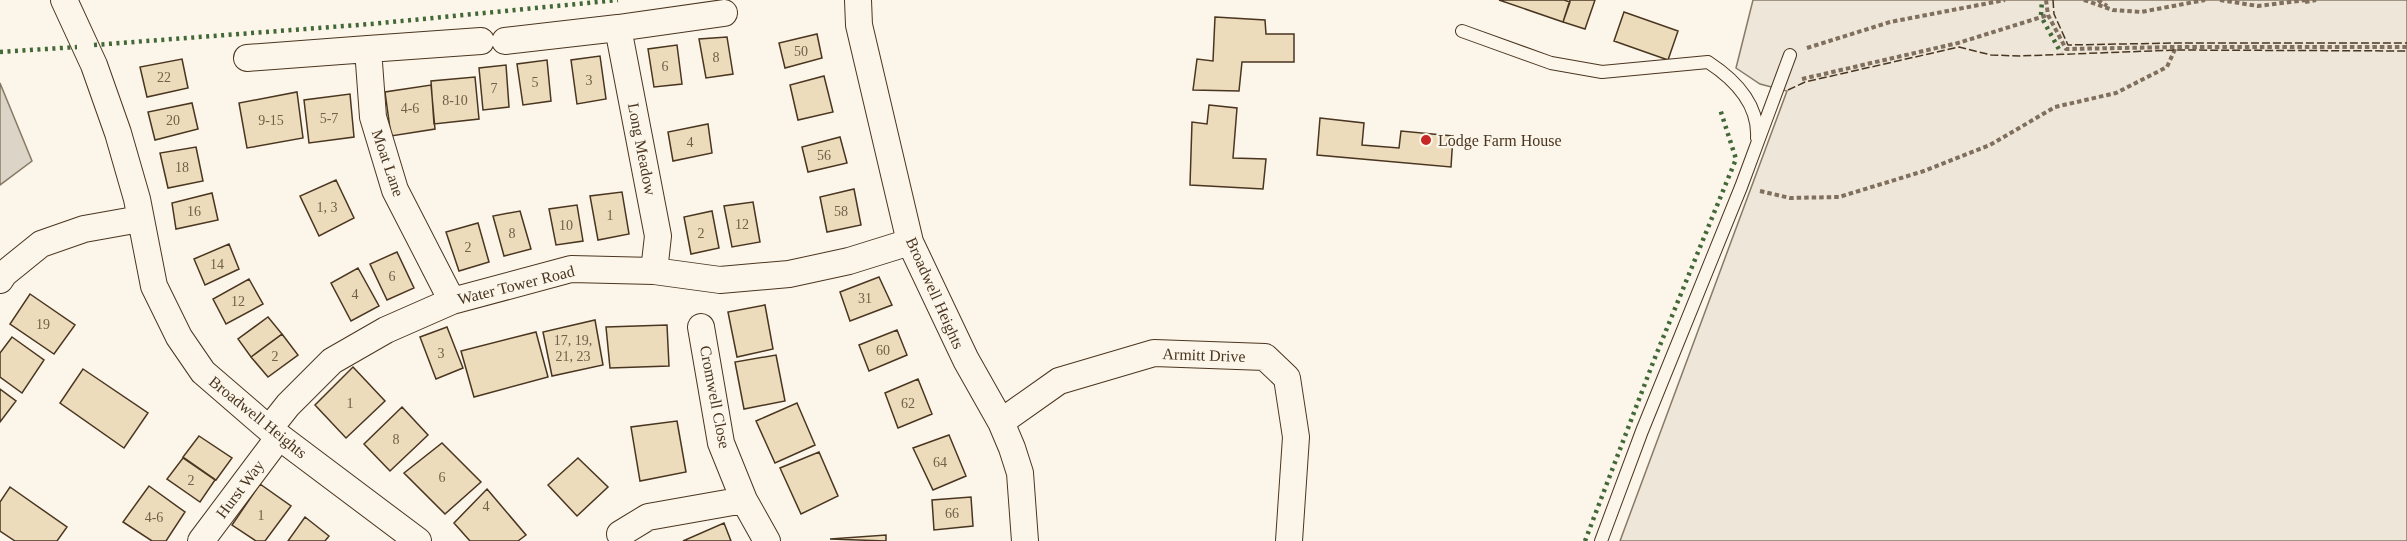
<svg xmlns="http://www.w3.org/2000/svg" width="2407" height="541" font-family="Georgia,serif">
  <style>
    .green { fill: #ede6d9; stroke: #887966; stroke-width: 1.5 }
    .water { fill: #dcd4c6; stroke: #887966; stroke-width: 1.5 }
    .building { fill: #ecdcbc; stroke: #4a3520; stroke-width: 1.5 }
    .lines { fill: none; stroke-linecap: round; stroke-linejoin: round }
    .lane-casing { stroke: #4a3520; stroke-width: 14 }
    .street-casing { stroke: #4a3520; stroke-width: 28 }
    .path { stroke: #7f6f5c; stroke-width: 4; stroke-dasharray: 4.5 3; stroke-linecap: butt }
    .lane { stroke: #fbf6e9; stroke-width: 12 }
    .street { stroke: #fbf6e9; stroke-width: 26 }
    .hedge { stroke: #436837; stroke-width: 4.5; stroke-dasharray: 3 4.5; stroke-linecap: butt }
    .fence { stroke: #4a3520; stroke-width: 1.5; stroke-dasharray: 8 3; stroke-linecap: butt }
    .poi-dot { fill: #c62828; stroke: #fbf6e9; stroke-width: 2 }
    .labels { text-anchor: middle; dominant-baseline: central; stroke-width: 4.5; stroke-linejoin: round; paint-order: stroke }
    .number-label { font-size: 14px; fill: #725f47 }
    .poi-label { font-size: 16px; fill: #4a3520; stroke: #fbf6e9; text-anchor: start }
    .street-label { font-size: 16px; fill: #4a3520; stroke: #fbf6e9 }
  </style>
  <rect width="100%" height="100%" fill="#fbf6e9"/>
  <path class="green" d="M1753,0H2407V541H1620L1787,91L1760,84L1736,68Z"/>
  <path class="water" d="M0,83L32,161L0,185Z"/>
  <path class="building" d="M1499,0H1564L1570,2L1563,22Z
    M1570,0H1595L1585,29L1563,22Z
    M1624,12L1678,31L1668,60L1614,41Z
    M1215,17L1265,20L1266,34H1294V62H1242L1239,91L1193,90L1197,59L1213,61Z
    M817,34L822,58L785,68L779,43Z
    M727,37L733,74L706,78L699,39Z
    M677,45L682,84L654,87L648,49Z
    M600,56L606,99L577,104L571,60Z
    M182,59L188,88L147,97L140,67Z
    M547,60L551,101L523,105L517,64Z
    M506,65L509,107L483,110L479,68Z
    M824,76L833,112L798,120L790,85Z
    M475,77L479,119L434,124L431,81Z
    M431,85L435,129L391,136L385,92Z
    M297,92L303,138L247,148L239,103Z
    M350,94L354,137L309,143L304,100Z
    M192,103L198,129L155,140L148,112Z
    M1209,105L1237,108L1233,158L1266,159L1263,189L1190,185L1192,122L1207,124Z
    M1320,118L1364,123L1362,145L1399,148L1401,131L1453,136L1451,167L1317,155Z
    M708,124L712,153L673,161L668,132Z
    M840,137L847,163L808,172L802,147Z
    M196,147L203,181L168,188L160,153Z
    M336,180L354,218L319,236L300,196Z
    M854,189L861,225L827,232L820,197Z
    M622,192L629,234L598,240L590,196Z
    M212,193L218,220L176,229L172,203Z
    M753,202L760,242L732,247L724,206Z
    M577,205L583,241L556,245L549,209Z
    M520,211L531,249L504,256L493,216Z
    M712,211L719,248L691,254L684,217Z
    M478,223L489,262L459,271L446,232Z
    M229,244L239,269L205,285L194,259Z
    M397,252L414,288L387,300L370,264Z
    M358,268L379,306L351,321L331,283Z
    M879,277L892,305L850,321L840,292Z
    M249,279L263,304L226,324L213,299Z
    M30,294L75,325L54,354L10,324Z
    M765,305L773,349L737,357L728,312Z
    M268,317L282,334L251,357L238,339Z
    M595,320L603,365L552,376L543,332Z
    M667,325L669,366L610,368L606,327Z
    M447,327L463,368L436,379L420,337Z
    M897,330L907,355L869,371L859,345Z
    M536,332L548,377L474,397L461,351Z
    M282,334L298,355L268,377L251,357Z
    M12,337L44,360L22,393L0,377V353Z
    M776,355L785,401L744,409L735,362Z
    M353,367L385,401L346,438L315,405Z
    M83,369L148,413L124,448L60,403Z
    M918,379L932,414L898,428L885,393Z
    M0,389L16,401L0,422Z
    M797,403L815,445L775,463L756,421Z
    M402,407L428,435L390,471L364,444Z
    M677,421L686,472L640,481L631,427Z
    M949,435L966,476L933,490L913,448Z
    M199,436L232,458L216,480L183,457Z
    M442,443L481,482L445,514L404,473Z
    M819,452L838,496L801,514L780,468Z
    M183,458L215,480L200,502L167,479Z
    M578,458L608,487L577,516L548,485Z
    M260,484L291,506L265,541H256L232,525Z
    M149,486L185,512L166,541H152L123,522Z
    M10,487L67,527L57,541H15L0,531V502Z
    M487,489L526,535L518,541H470L454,523Z
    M971,497L973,526L934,530L932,500Z
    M305,517L329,536L325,541H288Z
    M724,523L731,541H683Z
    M886,535V541L830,539Z"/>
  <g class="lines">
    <defs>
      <path id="lane" d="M1462,31L1551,63L1602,72L1708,62C1734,79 1759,104 1757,138
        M1601,541L1642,431L1741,187L1790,55"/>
      <path id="street" d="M64,0L94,65L118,133L137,199L154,286L179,337L203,372L269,429L418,541
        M858,0L859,25L910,242L966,360L1001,422L1012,448L1020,473L1025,541
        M618,28L724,13
        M505,41L618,28L658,236L654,271
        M247,58L368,49
        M0,280L4,274L41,244L84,229L140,219
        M452,301L395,190L373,117L368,49L481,41
        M701,327L721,443L744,500L767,541
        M1001,422L1059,381L1154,353L1265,357L1287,378L1296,437L1289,541
        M269,429L288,405L332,361L386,330L452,301L571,269L654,271L720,280L789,274L849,261L910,242
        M620,534L648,517L744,500
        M201,541L279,437"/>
    </defs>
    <use href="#lane" class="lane-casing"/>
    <use href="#street" class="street-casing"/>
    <path class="path" d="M2046,0L2048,15L2066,49L2176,47H2407
      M2084,0L2113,10L2141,12L2205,0
      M2098,0L2107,6
      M2220,0L2258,6L2306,0
      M2305,2L2316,0
      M1807,48L1890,22L2005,0
      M1802,79L1958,43L2048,15
      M1760,191L1790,198L1839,197L1924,171L1990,145L2055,107L2116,93L2167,67L2176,47"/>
    <use href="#lane" class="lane"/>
    <use href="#street" class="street"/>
    <path class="hedge" d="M2041,15L2042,0
      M2043,20L2061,53
      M94,45L371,24L618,0
      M0,52L77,47
      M1585,541L1654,360L1736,159L1720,109"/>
    <path class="fence" d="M2053,0L2054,14L2068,45L2177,43H2407
      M1788,90L1805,82L1959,47L1991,55L2020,56L2176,50L2407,51"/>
  </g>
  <circle class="poi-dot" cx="1426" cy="140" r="6"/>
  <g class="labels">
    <g class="number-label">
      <text x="801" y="51">50</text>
      <text x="716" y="57">8</text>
      <text x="665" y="66">6</text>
      <text x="164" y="77">22</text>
      <text x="589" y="80">3</text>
      <text x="535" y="82">5</text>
      <text x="494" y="88">7</text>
      <text x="455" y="100">8-10</text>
      <text x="410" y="108">4-6</text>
      <text x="329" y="118">5-7</text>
      <text x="173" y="120">20</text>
      <text x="271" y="120">9-15</text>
      <text x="690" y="142">4</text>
      <text x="824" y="155">56</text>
      <text x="182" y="167">18</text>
      <text x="327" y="207">1, 3</text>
      <text x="194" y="211">16</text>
      <text x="841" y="211">58</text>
      <text x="610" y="215">1</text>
      <text x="742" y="224">12</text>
      <text x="566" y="225">10</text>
      <text x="512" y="233">8</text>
      <text x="701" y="233">2</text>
      <text x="468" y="247">2</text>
      <text x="217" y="264">14</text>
      <text x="392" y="276">6</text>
      <text x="355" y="294">4</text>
      <text x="865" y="298">31</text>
      <text x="238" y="301">12</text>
      <text x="43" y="324">19</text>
      <text x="573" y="340">17, 19,<tspan x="573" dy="16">21, 23</tspan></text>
      <text x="883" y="350">60</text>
      <text x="441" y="353">3</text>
      <text x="275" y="356">2</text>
      <text x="350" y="403">1</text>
      <text x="908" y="403">62</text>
      <text x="396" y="439">8</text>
      <text x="940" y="462">64</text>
      <text x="442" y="477">6</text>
      <text x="191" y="480">2</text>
      <text x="486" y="506">4</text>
      <text x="952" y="513">66</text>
      <text x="261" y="515">1</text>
      <text x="154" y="517">4-6</text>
    </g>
    <g class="poi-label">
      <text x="1438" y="140">Lodge Farm House</text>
    </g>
    <g class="street-label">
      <text transform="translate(642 149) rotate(79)">Long Meadow</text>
      <text transform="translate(388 163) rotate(71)">Moat Lane</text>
      <text transform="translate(516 285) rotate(-14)">Water Tower Road</text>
      <text transform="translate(935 293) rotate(66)">Broadwell Heights</text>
      <text transform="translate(1204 355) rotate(2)">Armitt Drive</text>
      <text transform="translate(715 397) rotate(79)">Cromwell Close</text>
      <text transform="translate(258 417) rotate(39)">Broadwell Heights</text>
      <text transform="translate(240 489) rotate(-53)">Hurst Way</text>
    </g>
  </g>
</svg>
